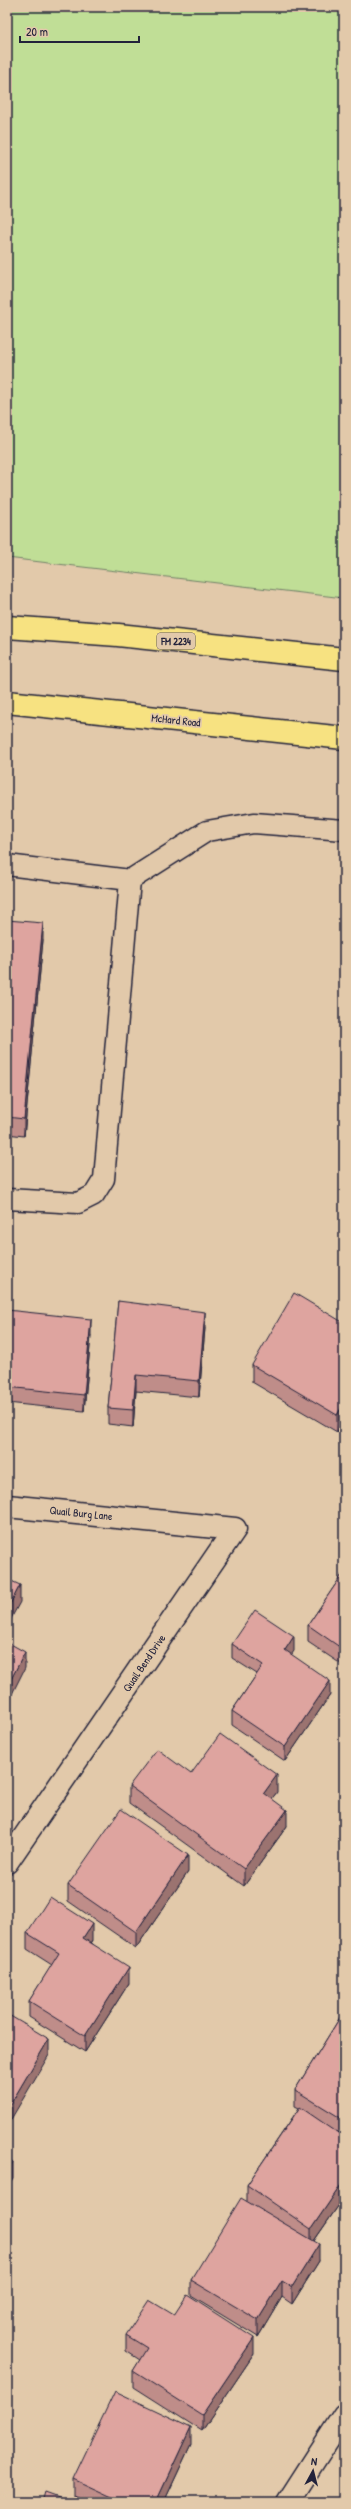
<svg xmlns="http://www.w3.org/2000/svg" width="351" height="2509" font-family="'Patrick Hand',sans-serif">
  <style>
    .green { fill: #c0de96; stroke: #718068 }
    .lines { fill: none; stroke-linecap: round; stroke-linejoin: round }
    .service-casing { stroke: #22223b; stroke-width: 23 }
    .minor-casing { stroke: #22223b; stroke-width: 25 }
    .primary-casing { stroke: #22223b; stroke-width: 25 }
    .service { stroke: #e2c9aa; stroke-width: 20 }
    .minor { stroke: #e2c9aa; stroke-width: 22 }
    .primary { stroke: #f7e281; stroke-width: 22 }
    .wall { fill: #bf8d89; stroke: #22223b }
    .shaded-wall { fill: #9b736f; stroke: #22223b }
    .building { fill: #dea49f; stroke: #22223b }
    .labels { text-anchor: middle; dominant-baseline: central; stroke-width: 3.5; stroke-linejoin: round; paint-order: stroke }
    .shield { fill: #e2c9aa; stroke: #5c545c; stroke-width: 1 }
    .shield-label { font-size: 10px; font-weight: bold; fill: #22223b }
    .street-label { font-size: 11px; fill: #22223b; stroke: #e2c9aa }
  </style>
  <rect width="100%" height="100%" fill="#e2c9aa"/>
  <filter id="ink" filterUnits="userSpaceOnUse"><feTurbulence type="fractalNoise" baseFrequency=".025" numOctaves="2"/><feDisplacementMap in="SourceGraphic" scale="8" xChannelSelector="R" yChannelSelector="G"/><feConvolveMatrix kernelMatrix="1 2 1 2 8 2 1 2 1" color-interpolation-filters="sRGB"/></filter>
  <g filter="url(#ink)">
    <path class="green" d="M7,7H344V598L7,558Z"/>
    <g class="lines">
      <defs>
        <path id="service" d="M7,865L130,880L104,1179L94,1195L78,1203L7,1199
          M130,880L207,831L254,823L344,830"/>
        <path id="minor" d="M7,1506L235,1529L7,1862
          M288,2502L344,2415"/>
        <path id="primary" d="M7,627L118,635L344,659
          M7,702L344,738"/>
      </defs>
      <use href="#service" class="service-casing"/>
      <use href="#minor" class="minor-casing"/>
      <use href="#primary" class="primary-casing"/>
      <use href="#service" class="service"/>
      <use href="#minor" class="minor"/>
      <use href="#primary" class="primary"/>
    </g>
    <path class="wall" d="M7,920L43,940L24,1136L7,1134Z
      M118,1301L205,1328L199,1397L136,1391L133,1427L108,1424V1408Z
      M7,1310L91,1335L84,1411L7,1403Z
      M344,1323L337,1432L252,1382V1365Z
      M344,1572V1666L308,1642V1625Z
      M232,1644L294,1651L291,1654L330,1695L285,1761L232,1725V1711L257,1674L232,1658Z
      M191,1774L277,1792L272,1798L287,1826L244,1886L129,1803V1786Z
      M188,1872L136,1948L68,1901V1885Z
      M27,1933L92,1940L91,1942L129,1983L85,2052L29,2017V2001L52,1965L27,1949Z
      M344,2011V2136L336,2131L344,2137V2200L343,2199L314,2241L319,2261L292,2304L282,2297L258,2337L191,2296V2280L247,2201V2185L299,2108L295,2106V2090Z
      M174,2315L254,2354L202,2431L133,2387V2371L140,2360L126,2351V2335Z
      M191,2444L164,2502H88L73,2495V2479Z"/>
    <path class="shaded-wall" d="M43,923V940L24,1136V1119Z
      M205,1312V1328L199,1397V1381Z
      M91,1319V1335L84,1411V1395Z
      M136,1375V1391L133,1427V1410Z
      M344,1403V1419L337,1432V1415Z
      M20,1585V1602L7,1626V1610Z
      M294,1636V1651L285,1664V1650Z
      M25,1652V1668L7,1704V1687Z
      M330,1681V1695L285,1761V1747Z
      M277,1775V1792L264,1809V1793Z
      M287,1810V1826L244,1886V1869Z
      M188,1855V1872L136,1948V1932Z
      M92,1924V1940L83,1954V1938Z
      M129,1967V1983L85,2052V2036Z
      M49,2039V2055L7,2126V2110Z
      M13,2162V2178L7,2187V2170Z
      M343,2182V2199L311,2245V2229Z
      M319,2244V2261L292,2304V2287Z
      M282,2281V2297L258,2337V2320Z
      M254,2338V2354L202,2431V2415Z
      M191,2427V2444L164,2502H156Z"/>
    <path class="building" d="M7,920L43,923L24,1119L7,1117Z
      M294,1293L344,1323V1403L337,1415L252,1365Z
      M118,1301L205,1312L199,1381L136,1375L133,1410L108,1408Z
      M7,1310L91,1319L84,1395L7,1387Z
      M344,1572V1650L308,1625Z
      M7,1579L20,1585L7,1610Z
      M255,1610L294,1636L285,1650L330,1681L285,1747L232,1711L263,1665L232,1644Z
      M7,1642L25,1652L7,1687Z
      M220,1734L277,1775L264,1793L287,1810L244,1869L129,1786L157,1749L191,1774Z
      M121,1809L188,1855L136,1932L68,1885Z
      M50,1897L92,1924L83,1938L129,1967L85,2036L29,2001L59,1953L27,1933Z
      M344,2011V2120L295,2090Z
      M7,2014L49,2039L7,2110Z
      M300,2107L344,2137V2183L343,2182L311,2229L247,2185Z
      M7,2158L13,2162L7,2170Z
      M241,2198L319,2244L292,2287L282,2281L258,2320L191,2280Z
      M187,2295L254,2338L202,2415L133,2371L147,2348L126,2335L149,2300L174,2315Z
      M115,2391L191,2427L156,2502H123L73,2479Z
      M45,2492L73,2502H42Z"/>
  </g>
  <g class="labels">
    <rect class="shield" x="157" y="633" width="38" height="16" rx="3"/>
    <g class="shield-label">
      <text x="176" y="641">FM 2234</text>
    </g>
    <g class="street-label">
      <text transform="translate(176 720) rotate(6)">McHard Road</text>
      <text transform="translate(81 1513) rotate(6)">Quail Burg Lane</text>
      <text transform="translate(144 1663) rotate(-56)">Quail Bend Drive</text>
    </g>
  </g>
  <rect width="351" height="2509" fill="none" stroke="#e2c9aa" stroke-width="24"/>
  <rect x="12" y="12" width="327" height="2485" fill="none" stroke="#22223b" stroke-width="1.5" filter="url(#ink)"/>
  <g transform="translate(313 2471) rotate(7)" stroke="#e2c9aa" stroke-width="3" paint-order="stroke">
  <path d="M0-3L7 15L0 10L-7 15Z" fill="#22223b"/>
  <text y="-6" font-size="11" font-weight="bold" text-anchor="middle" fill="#22223b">N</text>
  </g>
  <path d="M20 36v6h119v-6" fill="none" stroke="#22223b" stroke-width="2"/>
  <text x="26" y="36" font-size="12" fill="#22223b" stroke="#e2c9aa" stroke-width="3" paint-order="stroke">20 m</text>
</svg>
